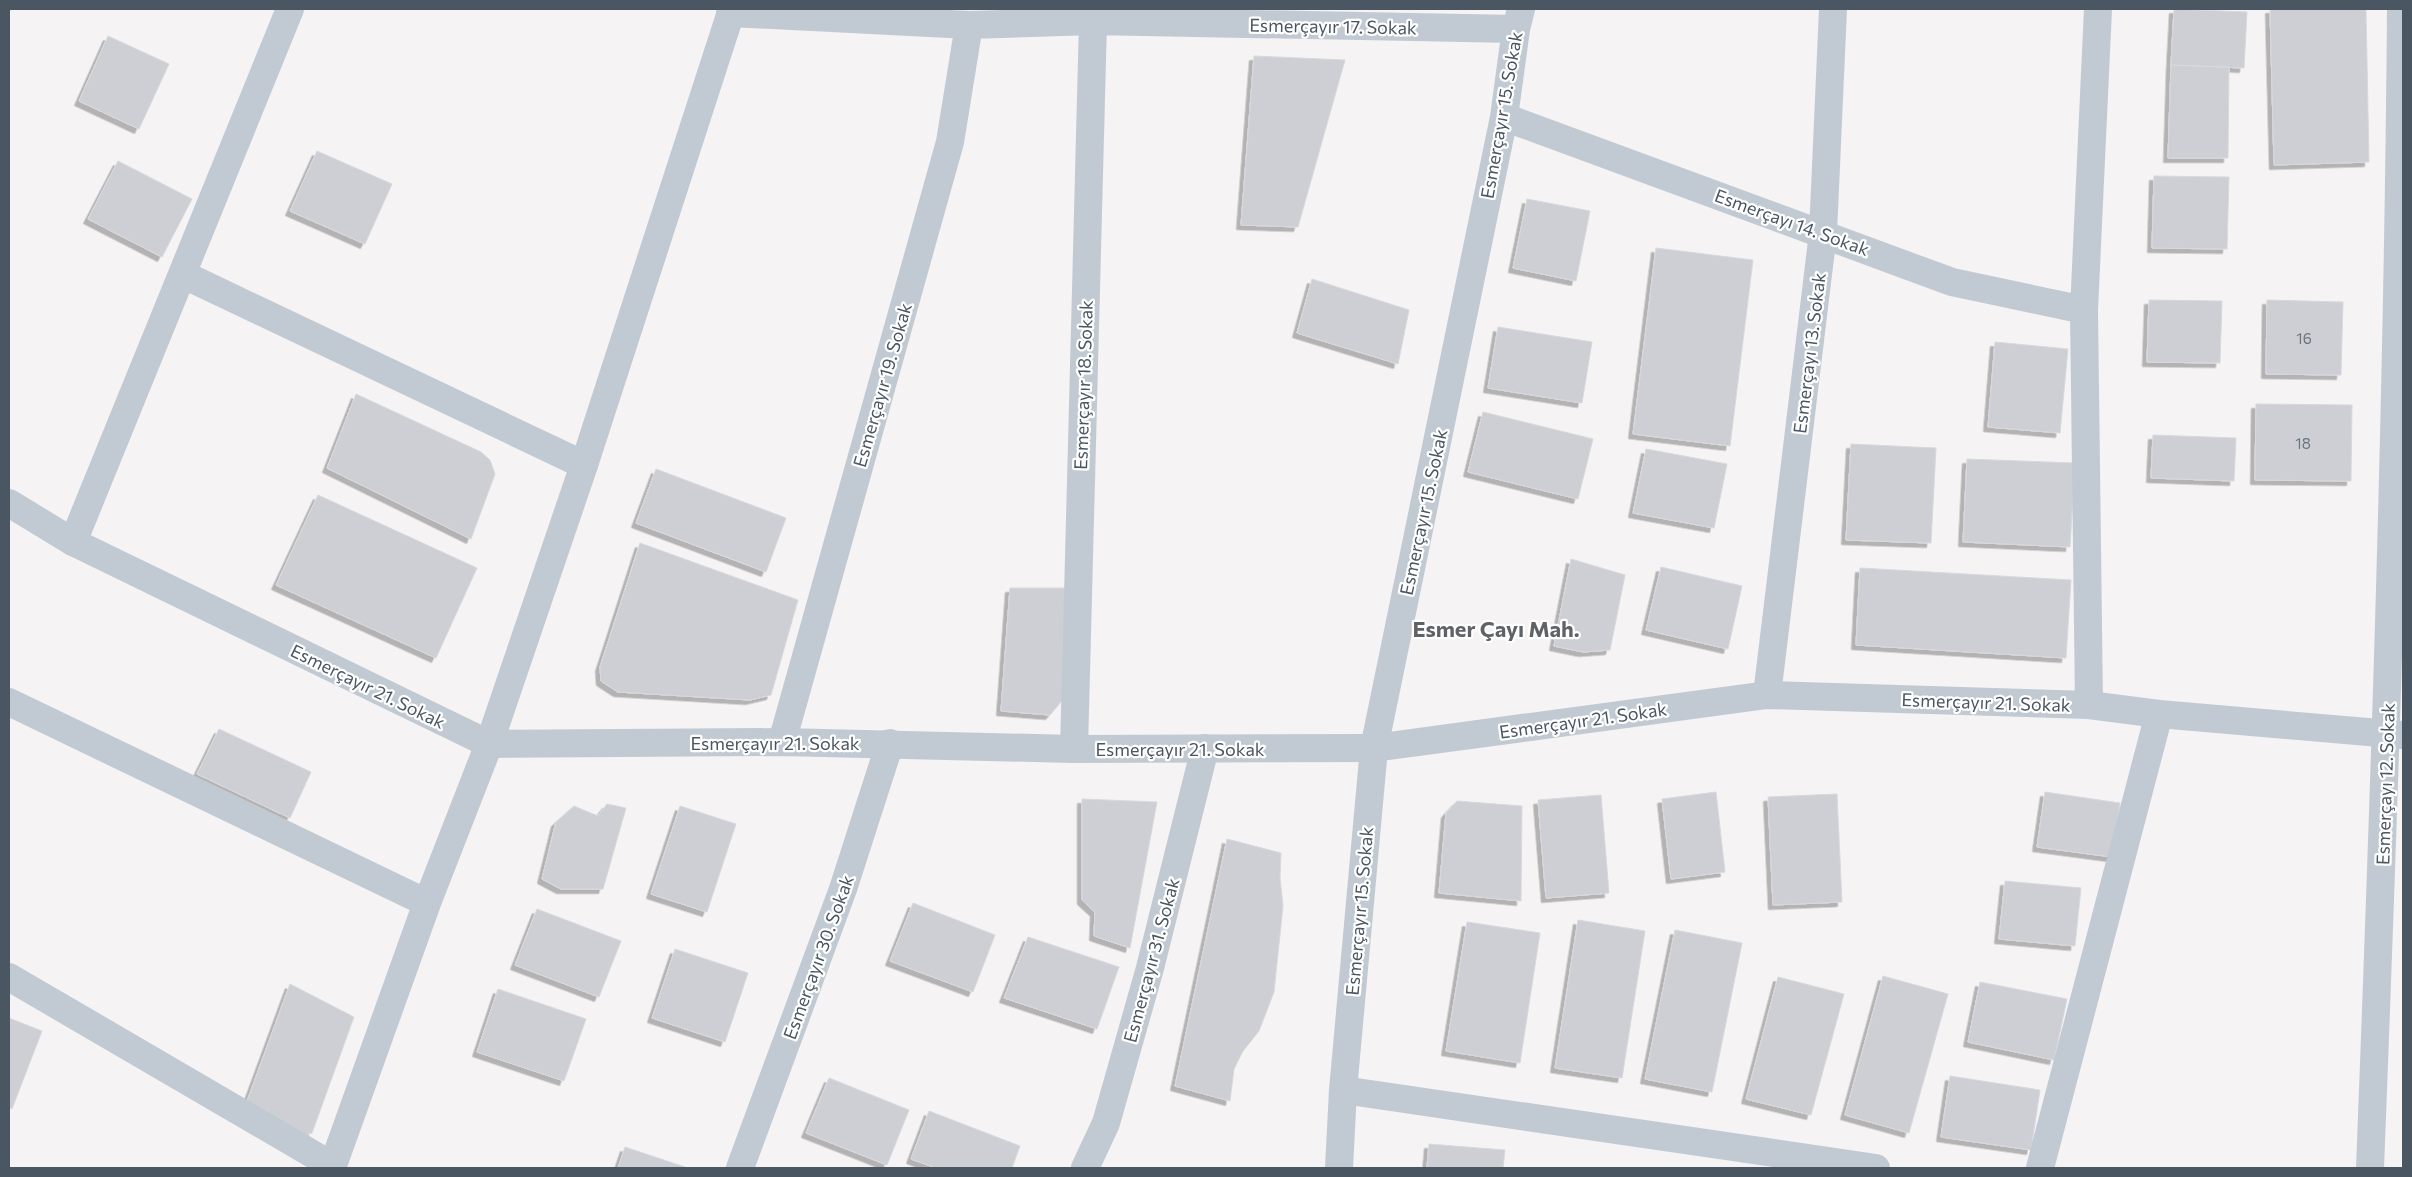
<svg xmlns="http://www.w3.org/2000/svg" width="2412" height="1177" font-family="Commissioner,sans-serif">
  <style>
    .building { fill: #cdcfd5; stroke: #d7d9de; filter: url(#shadow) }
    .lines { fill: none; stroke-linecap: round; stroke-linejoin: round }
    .minor { stroke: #c1cad2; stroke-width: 28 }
    .tertiary { stroke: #c1cad2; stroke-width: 28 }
    .labels { text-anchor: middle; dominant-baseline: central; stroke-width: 4.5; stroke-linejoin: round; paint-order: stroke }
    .number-label { font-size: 15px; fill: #6b747e }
    .street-label { font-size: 18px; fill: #4a5661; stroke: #fff }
    .district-label { font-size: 22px; font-weight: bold; fill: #5f6368; stroke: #fff }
  </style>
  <defs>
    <filter id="shadow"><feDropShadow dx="-4.5" dy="4.5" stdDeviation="0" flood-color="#0004"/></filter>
  </defs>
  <rect width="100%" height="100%" fill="#f5f3f3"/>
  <path class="building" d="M2174,9L2247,12L2244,68L2171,65Z
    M2270,9H2366L2369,162L2274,165Z
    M108,36L169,64L139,129L79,101Z
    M1254,56L1345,60L1298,227L1241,225Z
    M2171,65L2229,67L2228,158H2168Z
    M317,151L392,184L365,244L290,211Z
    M118,161L192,199L162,257L88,219Z
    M2154,176L2229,177L2227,249L2152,248Z
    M1527,199L1590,211L1576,281L1513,268Z
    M1656,248L1753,260L1730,446L1633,434Z
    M1312,279L1409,310L1398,364L1297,333Z
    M2149,300L2222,301L2220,363L2147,362Z
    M2267,300L2343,302L2341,375L2266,374Z
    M1498,327L1592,342L1582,403L1488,388Z
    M1995,342L2068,349L2060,433L1988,427Z
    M356,394L481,452L490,460L495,474L471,539L327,468Z
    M2256,404L2352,405L2351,481L2255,480Z
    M1483,412L1593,439L1578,499L1468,472Z
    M2153,435L2236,438L2234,481L2151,478Z
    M1851,444L1936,448L1931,543L1846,540Z
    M1646,449L1727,464L1714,528L1633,513Z
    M1967,459L2075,463L2070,547L1963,542Z
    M656,469L786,518L766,572L636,523Z
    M318,495L477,568L436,658L276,585Z
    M640,543L798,600L771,695L750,700L618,692L601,681L600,667Z
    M1571,559L1625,575L1610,650L1583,652L1554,646Z
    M1661,567L1742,586L1728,649L1646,630Z
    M1860,568L2071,580L2066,658L1856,645Z
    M1010,588H1068L1065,697L1050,715L1001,711Z
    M219,729L311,772L290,818L197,774Z
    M1716,792L1725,872L1671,879L1662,799Z
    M2045,792L2120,803L2112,857L2037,847Z
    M1837,794L1842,902L1773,905L1768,797Z
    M1601,795L1609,893L1546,898L1538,800Z
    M1082,799L1157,802L1130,948L1094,936L1095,912L1082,900Z
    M1457,801L1522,806L1521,901L1439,893L1446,813Z
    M607,804L626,808L603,889H561L542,879L556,822L574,806L598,816Z
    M680,806L736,824L707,912L651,894Z
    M1227,839L1281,853L1280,878L1283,906L1274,992L1259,1031L1243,1051L1234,1069L1230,1101L1175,1086Z
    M2005,881L2081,888L2075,946L1999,939Z
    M913,903L995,935L973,992L890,961Z
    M537,909L621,941L599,997L515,965Z
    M1578,920L1645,931L1622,1078L1555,1068Z
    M1467,922L1540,933L1520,1063L1446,1051Z
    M1675,930L1742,943L1712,1092L1645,1079Z
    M1028,937L1119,967L1097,1029L1004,998Z
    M675,949L748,973L725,1042L652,1018Z
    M1883,976L1948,994L1909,1133L1845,1115Z
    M1778,977L1844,994L1811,1115L1746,1099Z
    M1980,982L2067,999L2054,1060L1968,1042Z
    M290,984L354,1017L312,1133L303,1135L246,1104Z
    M498,989L586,1019L564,1081L477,1052Z
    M9,1018L42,1031L12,1109L9,1107Z
    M1950,1076L2040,1090L2031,1150L1941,1137Z
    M829,1078L909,1110L887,1165L806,1133Z
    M929,1111L1020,1146L1012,1168H936L911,1159Z
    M1429,1144L1505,1150L1503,1168H1427Z
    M625,1147L688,1168H618Z"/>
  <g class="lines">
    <path class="minor" d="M730,13L969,25L1093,21L1516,29
      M1504,117L1952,282L2084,310
      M182,274L584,465
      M73,542L290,9
      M1767,695L1823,233L1833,9
      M9,702L427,903
      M2089,705L2084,310L2098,9
      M782,742L950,142L969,25
      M1074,749L1093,21
      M9,977L333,1166
      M1343,1090L1876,1168
      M332,1168L427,903L489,744
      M740,1168L843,889L890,743
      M1085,1168L1106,1123L1150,968L1205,748
      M1339,1168L1343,1090L1374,748L1504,117L1516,29L1521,9
      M2040,1168L2159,714
      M2370,1168C2385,782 2398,395 2401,9"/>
    <path class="tertiary" d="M9,503L73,542L489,744L782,742L1074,749L1374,748L1767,695L2089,705L2159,714L2403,735
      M489,744L584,465L732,9"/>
  </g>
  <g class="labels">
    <g class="number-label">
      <text x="2304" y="338">16</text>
      <text x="2303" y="443">18</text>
    </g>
    <g class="street-label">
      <text transform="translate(1333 26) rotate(1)">Esmerçayır 17. Sokak</text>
      <text transform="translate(1501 115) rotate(-80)">Esmerçayır 15. Sokak</text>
      <text transform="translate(1792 222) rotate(20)">Esmerçayı 14. Sokak</text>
      <text transform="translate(1809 353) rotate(-83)">Esmerçayı 13. Sokak</text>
      <text transform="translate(882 385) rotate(-74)">Esmerçayır 19. Sokak</text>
      <text transform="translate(1083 385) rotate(-88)">Esmerçayır 18. Sokak</text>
      <text transform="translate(1423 512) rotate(-78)">Esmerçayır 15. Sokak</text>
      <text transform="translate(368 686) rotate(26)">Esmerçayır 21. Sokak</text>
      <text transform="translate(1986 702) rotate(2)">Esmerçayır 21. Sokak</text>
      <text transform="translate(1583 720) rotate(-8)">Esmerçayır 21. Sokak</text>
      <text x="775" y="743">Esmerçayır 21. Sokak</text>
      <text x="1180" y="749">Esmerçayır 21. Sokak</text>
      <text transform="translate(2385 784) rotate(-88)">Esmerçayı 12. Sokak</text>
      <text transform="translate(1359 911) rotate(-85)">Esmerçayır 15. Sokak</text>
      <text transform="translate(818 957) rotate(-70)">Esmerçayır 30. Sokak</text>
      <text transform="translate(1151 960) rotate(-75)">Esmerçayır 31. Sokak</text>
    </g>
    <g class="district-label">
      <text x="1496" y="628">Esmer Çayı Mah.</text>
    </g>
  </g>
  <rect width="2412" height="1177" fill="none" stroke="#4a5661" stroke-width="20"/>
</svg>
